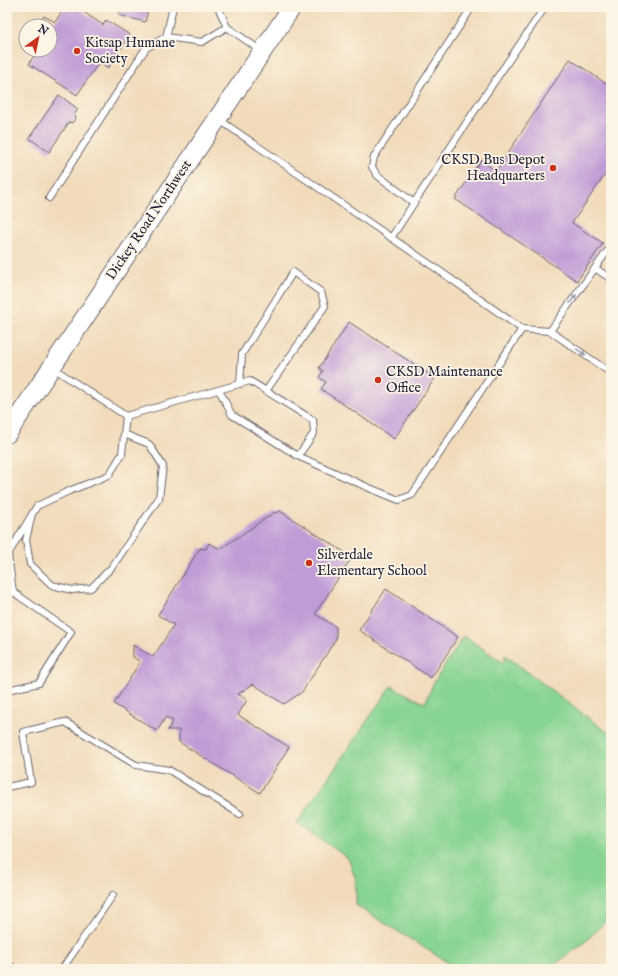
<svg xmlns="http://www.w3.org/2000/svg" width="618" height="976" font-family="'IM FELL English',serif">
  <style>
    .green { fill: #88d492; stroke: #557b66 }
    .building { fill: #bf9cd7 }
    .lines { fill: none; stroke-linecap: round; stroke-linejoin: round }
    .lane-casing { stroke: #6a6368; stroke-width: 8 }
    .street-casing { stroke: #6a6368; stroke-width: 15 }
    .secondary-casing { stroke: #6a6368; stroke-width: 20 }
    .lane { stroke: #fff; stroke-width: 6 }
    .street { stroke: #fff; stroke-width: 13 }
    .secondary { stroke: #fff; stroke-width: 18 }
    .oneway { fill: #9c9ca7 }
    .poi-dot { fill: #c8321e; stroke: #fcf5e5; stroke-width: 1.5 }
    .labels { text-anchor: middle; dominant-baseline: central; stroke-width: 3.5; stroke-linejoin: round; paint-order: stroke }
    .poi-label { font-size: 14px; fill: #22223b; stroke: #fcf5e5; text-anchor: start }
    .street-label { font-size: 14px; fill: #22223b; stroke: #fcf5e5 }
  </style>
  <rect width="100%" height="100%" fill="#fcf5e5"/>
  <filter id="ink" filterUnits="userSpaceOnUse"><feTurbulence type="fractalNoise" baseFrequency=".025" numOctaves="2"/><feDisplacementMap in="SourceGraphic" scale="8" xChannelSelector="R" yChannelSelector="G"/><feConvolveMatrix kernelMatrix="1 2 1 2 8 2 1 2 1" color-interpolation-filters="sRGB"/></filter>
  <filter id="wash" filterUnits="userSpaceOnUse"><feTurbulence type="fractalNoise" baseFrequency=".012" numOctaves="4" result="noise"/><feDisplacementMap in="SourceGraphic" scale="16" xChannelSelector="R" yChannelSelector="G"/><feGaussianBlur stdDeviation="0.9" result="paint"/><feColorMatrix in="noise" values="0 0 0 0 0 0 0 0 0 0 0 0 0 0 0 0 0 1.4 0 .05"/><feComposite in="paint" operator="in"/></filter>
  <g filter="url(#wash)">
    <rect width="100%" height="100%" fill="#f1dbbb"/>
    <path class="green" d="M464,636L504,663L505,655L611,735V916L584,943L548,969H458L356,905V880L348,858L297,823L391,686L426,704L425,703L434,682Z"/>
    <g id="blocks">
      <path class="building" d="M65,7H76L103,25L106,20L130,35L108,68L99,62L77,95L29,64L36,52L33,50H50V26H37L44,16L55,22Z
        M121,7H149L145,22L119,15Z
        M570,59L611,87V166L572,223L603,243L577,281L455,199L481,160L496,171Z
        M59,95L78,109L74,115L76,117L72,123L69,122L49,152L29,138Z
        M349,322L435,378L394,439L321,389L326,382L319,377L323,371L319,368Z
        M280,511L352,557L315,614L336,627V639L302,692L284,704L253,684L238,694L247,700L238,715L289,747L260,793L179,742V730H168L173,721L166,717L157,731L114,704L140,662L133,657V645L153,657L174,625L158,615L200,548L206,549L209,543L220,549L275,512L277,513Z
        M386,589L458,637L431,678L359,630Z"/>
    </g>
  </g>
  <g filter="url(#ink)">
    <use href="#blocks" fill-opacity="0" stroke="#6a6368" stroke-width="1"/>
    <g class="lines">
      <defs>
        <path id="lane" d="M218,7L227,27
          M609,7L611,8
          M166,37L173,7
          M218,119L434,267L522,329L550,331L611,373
          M49,198L146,48L166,37L202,42L227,27L260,50
          M414,203L377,175L372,167L374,157L472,7
          M391,238L469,119L545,7
          M595,268L611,279
          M550,331L611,246
          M53,368L126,416L250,381L313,420L314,433L298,456L232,415L219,390
          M240,384L242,354L293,272L321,292L325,306L266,391
          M298,456L367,487L399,500L412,495L522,329
          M32,514L26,540L30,564L52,585L72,590L91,588L112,567L159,498L163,466L149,444L124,434
          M8,555L13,592
          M7,556L37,506L69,491L109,475L122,454L126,416
          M7,592H13L71,632L39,683L7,690
          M7,787L31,782L23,732L65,722L136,765L169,770L240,814
          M62,969L113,895"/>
        <path id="street" d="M7,968L9,969"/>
        <path id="secondary" d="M7,434L292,7"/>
      </defs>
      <use href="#lane" class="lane-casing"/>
      <use href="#street" class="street-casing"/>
      <use href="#secondary" class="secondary-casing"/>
      <use href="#lane" class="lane"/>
      <use href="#street" class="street"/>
      <use href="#secondary" class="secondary"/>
    </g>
    <defs><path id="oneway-solid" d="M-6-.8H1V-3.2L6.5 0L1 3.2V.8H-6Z"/></defs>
    <g class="oneway">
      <use href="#oneway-solid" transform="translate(573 299) rotate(-54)"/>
      <use href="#oneway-solid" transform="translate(581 352) rotate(34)"/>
    </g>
  </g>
  <g class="poi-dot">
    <circle cx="77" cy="51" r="4"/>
    <circle cx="553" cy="168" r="4"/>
    <circle cx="378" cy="380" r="4"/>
    <circle cx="309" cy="563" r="4"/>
  </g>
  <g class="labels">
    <g class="poi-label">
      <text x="85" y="43">Kitsap Humane<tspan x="85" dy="16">Society</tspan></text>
      <text x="545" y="160" text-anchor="end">CKSD Bus Depot<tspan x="545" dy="16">Headquarters</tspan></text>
      <text x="386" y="372">CKSD Maintenance<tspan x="386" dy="16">Office</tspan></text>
      <text x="317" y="555">Silverdale<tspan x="317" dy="16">Elementary School</tspan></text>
    </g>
    <g class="street-label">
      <text transform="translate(149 220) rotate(-56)">Dickey Road Northwest</text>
    </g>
  </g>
  <rect width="618" height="976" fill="none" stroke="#fcf5e5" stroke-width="24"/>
  <g transform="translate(38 38) rotate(33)"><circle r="19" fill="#fcf5e5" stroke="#a5a1a1"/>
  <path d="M0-3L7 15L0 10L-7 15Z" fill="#c8321e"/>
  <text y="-6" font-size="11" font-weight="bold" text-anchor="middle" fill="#22223b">N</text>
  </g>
</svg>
